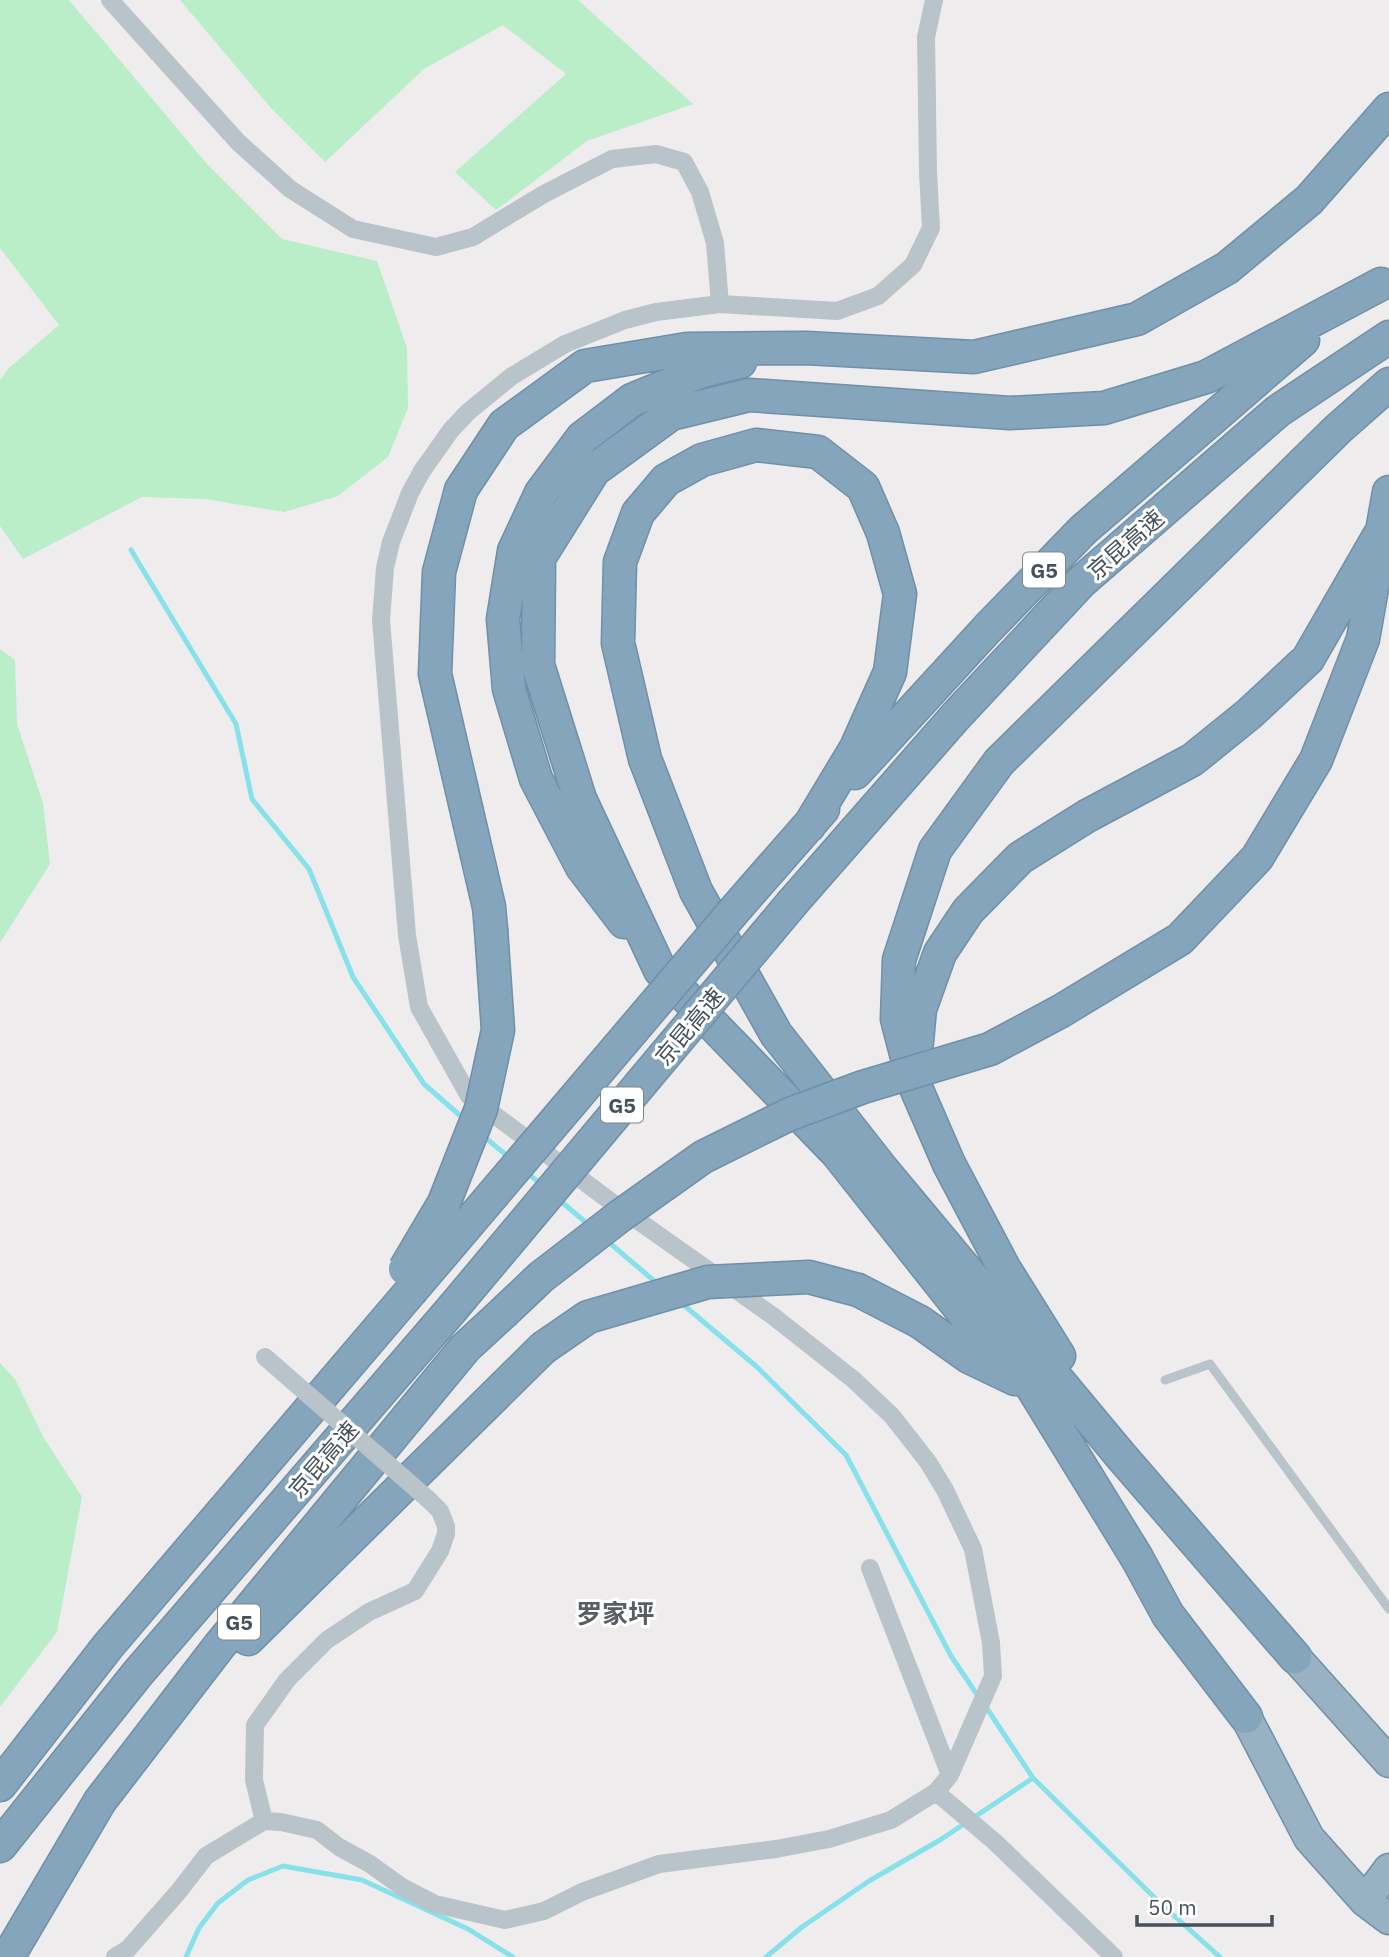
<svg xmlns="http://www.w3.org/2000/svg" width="1389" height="1957" font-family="'IBM Plex Sans','Noto Sans SC',sans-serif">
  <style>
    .green { fill: #baeec8 }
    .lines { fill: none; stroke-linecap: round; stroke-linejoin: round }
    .stream { stroke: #87e1eb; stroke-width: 5 }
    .trunk-casing { stroke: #6f90a8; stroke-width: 33 }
    .motorway-casing { stroke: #6f90a8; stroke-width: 35 }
    .service { stroke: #b8c3ca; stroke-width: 9 }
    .minor { stroke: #b8c3ca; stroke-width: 18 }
    .trunk { stroke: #98b2c4; stroke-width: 30 }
    .motorway { stroke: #84a5bc; stroke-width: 32 }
    .motorway-bridge-casing { stroke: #6f90a8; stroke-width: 35; stroke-linecap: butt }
    .minor-bridge { stroke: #b8c3ca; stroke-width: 18 }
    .motorway-bridge { stroke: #84a5bc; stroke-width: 32 }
    .labels { text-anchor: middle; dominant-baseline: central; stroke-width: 6; stroke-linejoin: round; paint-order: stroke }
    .shield { fill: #fff; stroke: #7d868c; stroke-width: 2 }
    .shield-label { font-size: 21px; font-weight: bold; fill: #45525a }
    .street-label { font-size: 23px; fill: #45525a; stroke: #fff }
    .quarter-label { font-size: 26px; font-weight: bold; fill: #595e62; stroke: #fff }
  </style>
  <rect width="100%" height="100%" fill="#efeced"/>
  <path class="green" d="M0,0H69L208,165L282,239L377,261L407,348L408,408L388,457L338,496L284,512L205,499L142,497L23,559L0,526V380L9,368L59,325L0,248Z
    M180,0H578L693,104L587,141L496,210L455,172L566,74L503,25L424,69L325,162L270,107Z
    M0,649L15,660L17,724L43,803L50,864L0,943Z
    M0,1363L15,1379L44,1438L82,1497L57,1632L0,1707Z"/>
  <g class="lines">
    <path class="stream" d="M131,550L236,724L252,799L309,869L353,977L424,1084L464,1119
      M482,1135L510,1158
      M525,1171L542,1185
      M557,1198L590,1226
      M605,1239L659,1285
      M680,1302L757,1367L846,1455L951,1656L978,1696
      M984,1704L1033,1778L1161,1904L1220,1957
      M186,1957L199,1928L218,1903L248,1880L283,1866L362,1880L468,1929L513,1957
      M766,1957L802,1927L869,1881L940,1840L1033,1778"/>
    <defs>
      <path id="trunk" d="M1295,1657L1389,1762
        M1246,1717L1309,1838L1365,1901L1389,1919
        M1365,1901L1389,1869"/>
      <path id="motorway" d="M855,773L988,628L1083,530L1303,340
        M809,826L856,748L890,672L900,594L883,533L863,487L818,452L756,445L702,460L666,480L638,513L620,562L618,643L645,759L696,891L776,1034L882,1169L1121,1456L1295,1657
        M793,902L956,716L1081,582L1278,411L1389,337
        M739,905L823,809
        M624,922L582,867L536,779L509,689L503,619L514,551L541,493L582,438L632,400L702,371L740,362
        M491,929L489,907L435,674L439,572L461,490L504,425L585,366L687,349L806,348L974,357L1137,319L1227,268L1309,200L1389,109
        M1061,1011L1180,939L1257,858L1316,760L1363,639L1389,492
        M916,1052L920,1009L940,953L968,911L1020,858L1087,816L1192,760L1249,714L1308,659L1383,529
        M920,1322L969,1357L1015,1379
        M1059,1356L1004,1268L949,1164L913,1081L897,1019L899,960L935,850L999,762L1338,429L1389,384
        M248,1639L543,1348
        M1246,1717L1168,1615L1137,1558L1032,1387L977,1330L837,1153L660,970L580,799L538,665L539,558L594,470L671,414L749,395L1010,413L1104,408L1206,377L1381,284
        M0,1785L108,1646L411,1291
        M0,1846L138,1673L452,1309
        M8,1957L100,1801L220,1645L465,1348L503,1313"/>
    </defs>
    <use href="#trunk" class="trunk-casing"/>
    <use href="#motorway" class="motorway-casing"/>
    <path class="service" d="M1165,1380L1210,1364L1389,1609"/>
    <path class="minor" d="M110,0L238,142L290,189L353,229L436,247L473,237L544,194L612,159L656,154L684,162L700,192L715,243L720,304
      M870,1568L950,1775
      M936,1792L996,1843L1114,1957
      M264,1821L254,1780L255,1725L287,1680L327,1640L369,1612L415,1591L440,1551L446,1534V1526L440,1511L429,1500
      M115,1957L128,1949L179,1891L206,1856L264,1821L281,1822L317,1830L339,1847L370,1864L402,1887L435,1904L505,1920L544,1911L582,1892L659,1864L776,1849L829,1839L891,1820L936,1792L950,1775L993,1676L991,1643L973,1549L945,1490L928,1462L892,1416L854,1380L773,1316L606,1198L469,1096L419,1007L407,935L381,620L385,568L391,542L410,493L422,471L451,430L468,412L512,376L565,344L625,320L656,312L720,304L837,311L878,296L913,265L931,228L928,172L926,37L934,0"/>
    <use href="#trunk" class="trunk"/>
    <use href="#motorway" class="motorway"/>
    <defs>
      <path id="motorway-bridge" d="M405,1269L444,1203L481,1109L498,1030L491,929
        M411,1291L739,905
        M452,1309L793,902
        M503,1313L541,1277L620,1216L703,1157L790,1114L863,1087L990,1049L1061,1011
        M543,1348L588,1317L708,1282L809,1277L858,1290L920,1322"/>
    </defs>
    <use href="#motorway-bridge" class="motorway-bridge-casing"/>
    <path class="minor-bridge" d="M265,1357L429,1500"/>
    <use href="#motorway-bridge" class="motorway-bridge"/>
  </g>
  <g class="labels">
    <g class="shield">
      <rect x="1023" y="552.5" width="42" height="35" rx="5"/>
      <rect x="601" y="1087.5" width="42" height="35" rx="5"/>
      <rect x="218" y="1604.5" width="42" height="35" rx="5"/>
    </g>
    <g class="shield-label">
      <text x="1044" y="570">G5</text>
      <text x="622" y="1105">G5</text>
      <text x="239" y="1622">G5</text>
    </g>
    <g class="street-label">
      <text transform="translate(1125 544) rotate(-41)">京昆高速</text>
      <text transform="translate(689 1026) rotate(-50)">京昆高速</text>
      <text transform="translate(323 1459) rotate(-49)">京昆高速</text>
    </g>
    <g class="quarter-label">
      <text x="615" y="1613">罗家坪</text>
    </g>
  </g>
  <path d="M1137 1915v10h135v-10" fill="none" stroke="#45525a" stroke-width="3.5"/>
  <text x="1148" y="1915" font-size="21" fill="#45525a" stroke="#ffffff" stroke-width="5" paint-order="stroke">50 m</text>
</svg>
